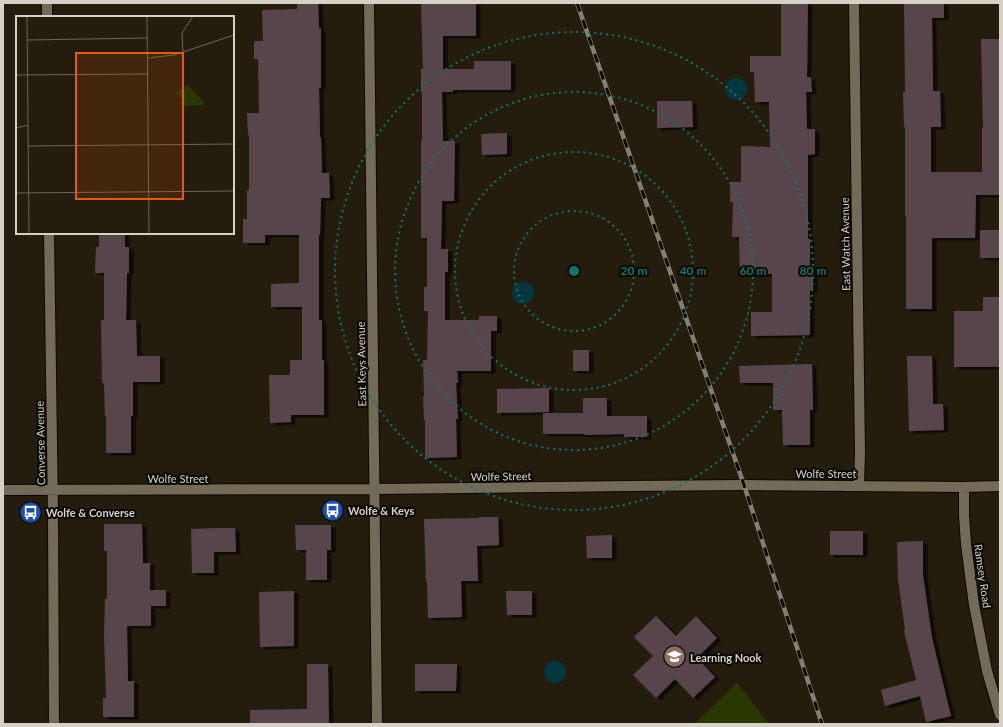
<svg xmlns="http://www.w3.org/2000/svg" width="1003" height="727" font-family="Lato,sans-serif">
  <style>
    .green { fill: #293800 }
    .water { fill: #023740 }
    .building { fill: #59454c; filter: url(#shadow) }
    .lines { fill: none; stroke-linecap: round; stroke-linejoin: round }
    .minor-casing { stroke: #0d0700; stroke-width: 12 }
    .minor { stroke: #736a58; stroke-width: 10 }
    .rail-casing { stroke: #847f72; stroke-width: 4.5 }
    .rail { stroke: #0a0803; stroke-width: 3; stroke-dasharray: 9; stroke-linecap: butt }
    .ring { fill: none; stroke: #0f766e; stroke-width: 2; stroke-dasharray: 2 4 }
    .labels { text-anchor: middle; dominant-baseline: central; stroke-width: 4; stroke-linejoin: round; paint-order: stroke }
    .street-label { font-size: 11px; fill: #d6d1c7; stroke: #0a0803 }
    .poi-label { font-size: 11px; font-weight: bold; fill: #d6d1c7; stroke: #0a0803; text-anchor: start }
    .inset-road { fill: none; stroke: #6b6557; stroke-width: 1 }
    .view { fill: #e8590c; fill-opacity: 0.15; stroke: #e8590c; stroke-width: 2 }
    .inset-edge { fill: none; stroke: #d6d1c7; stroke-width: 2 }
    .centre { fill: #0f766e; stroke: #0a0803; stroke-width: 2 }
    .ring-label { font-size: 12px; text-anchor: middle; font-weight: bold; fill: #0f766e; stroke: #0a0803; stroke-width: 4; stroke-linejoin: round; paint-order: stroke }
  </style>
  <defs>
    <filter id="shadow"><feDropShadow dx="4.5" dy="2.5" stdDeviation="0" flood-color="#0009"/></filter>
  </defs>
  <rect width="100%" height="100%" fill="#241d0d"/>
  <path class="green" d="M737,683L767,721L769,724H694Z"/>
  <path class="water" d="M725 89a11 11 0 1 1 22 0a11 11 0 1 1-22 0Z
    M512 293a11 11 0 1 1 22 0a11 11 0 1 1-22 0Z
    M544 672a11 11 0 1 1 22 0a11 11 0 1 1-22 0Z"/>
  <path class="building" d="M297,3H318L319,28H321V88H319L320,137H321L322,173H329L330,198H321L320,235H319V320H322V360H324V415H291V422L270,423L269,375H290V360H302V307H271V284L299,283V235H265V243H243V219H247V190H249V135H248L247,113H259L258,59H254V41H263L262,10L297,9Z
    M421,3H476V36H443V69H474V61H511V90H453V92H442L443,141H455L454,201H442L441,249H448V272H445V320H479V316H497V331H491V371H457L458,383H456L458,419H456L457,457L425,458V420H424L423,397H424L423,360H427L428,311H424V287H427V238H421V141H422V92H421V69H423Z
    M781,3H808L807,77H811L812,92H806L807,129H815V154L808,155V239H810V274H813V290H810V335L751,336V312H772V274H740L739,237H732L733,202H730V182H741V146L770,147L769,102H755L754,72H750V56H781Z
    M904,3H944V18H932L933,91H940L941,127H931V172H982V128H983L981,39H1000V195H976L975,238H932V309H906V216H905V127H904L903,92H905Z
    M657,101H692L693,127L657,128Z
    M507,133V154L482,155L481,134Z
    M980,230H1000V258H980Z
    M99,233H125V247H129V273H127L126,320H136L137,356H160V382H133V416H131V453H106V416H105L104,383H102L101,320H104V273H95L96,247H99Z
    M983,297H1000V367H954V311H983Z
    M573,350H589V371H573Z
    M907,356H932L933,404H943L944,430L909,431Z
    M812,364L813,410H810V445H783L782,410H773V383H740L739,366Z
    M549,388V412L497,413V389Z
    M583,398H607V416H647V437H624V434L584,435V434H543V413H583Z
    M479,517H498L499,545L477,546L478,581H461L462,617L428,618L427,582H426L424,519L479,518Z
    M104,524H142L143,563H150V590H166V606H151V626H127L128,681H134V717H103V698H106L104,635L105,599H107V551H104Z
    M295,525H331V550H327V580H306V550H296Z
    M218,528H235L236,552H214V573H192L191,529Z
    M830,531H863V555H830Z
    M612,535V558H587L586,536Z
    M923,541V575L932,638L951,716L926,722L920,696L885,706L881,690L916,680L904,631L905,630L898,579L897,542Z
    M294,591V646L260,647L259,592Z
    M506,591H532V615H507Z
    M656,616L676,636L696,616L717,638L697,658L715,677L693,698L675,679L656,698L633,675L653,656L634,637Z
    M307,664H328L329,724H250V710L307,709Z
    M415,664H457L456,691H415Z"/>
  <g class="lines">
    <defs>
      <path id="minor" d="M47,3V17
        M369,3L377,724
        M854,3L860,453L859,485
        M49,233L53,514L54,724
        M964,487V515L966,544L974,605L987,671L1000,715
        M3,490L375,489L631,486L744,485L964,487L1000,486"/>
    </defs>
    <use href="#minor" class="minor-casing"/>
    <use href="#minor" class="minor"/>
    <defs>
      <path id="rail" d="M577,3L744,485L822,724"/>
    </defs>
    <use href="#rail" class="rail-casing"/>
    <use href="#rail" class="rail"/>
  </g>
  <g class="ring">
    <circle cx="574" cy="271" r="60"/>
    <circle cx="574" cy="271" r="119"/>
    <circle cx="574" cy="271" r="179"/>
    <circle cx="574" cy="271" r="239"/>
  </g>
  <defs>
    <symbol id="bus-disc" viewBox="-11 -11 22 22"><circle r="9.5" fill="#1a4fb4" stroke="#0a0803"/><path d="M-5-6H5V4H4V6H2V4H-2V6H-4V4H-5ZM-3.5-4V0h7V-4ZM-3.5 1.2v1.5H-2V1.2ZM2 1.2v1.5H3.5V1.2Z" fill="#fff"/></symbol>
    <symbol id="school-disc" viewBox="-11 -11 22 22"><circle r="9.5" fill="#8d6e63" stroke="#0a0803"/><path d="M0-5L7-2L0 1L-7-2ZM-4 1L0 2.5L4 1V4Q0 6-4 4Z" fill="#fff"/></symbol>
  </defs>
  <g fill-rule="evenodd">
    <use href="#bus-disc" x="320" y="498" width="25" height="25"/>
    <use href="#bus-disc" x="18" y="500" width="25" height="25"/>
    <use href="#school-disc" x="662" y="644" width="25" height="25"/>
  </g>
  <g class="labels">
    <g class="street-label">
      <text transform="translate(845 244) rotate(-91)">East Watch Avenue</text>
      <text transform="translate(361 364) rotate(-91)">East Keys Avenue</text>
      <text transform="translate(40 443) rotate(-91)">Converse Avenue</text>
      <text x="826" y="473">Wolfe Street</text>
      <text transform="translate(501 476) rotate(-1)">Wolfe Street</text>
      <text x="178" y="478">Wolfe Street</text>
      <text transform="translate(983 576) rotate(82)">Ramsey Road</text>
    </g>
    <g class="poi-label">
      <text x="348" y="510">Wolfe &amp; Keys</text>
      <text x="46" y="512">Wolfe &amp; Converse</text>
      <text x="690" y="657">Learning Nook</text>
    </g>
  </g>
  <g transform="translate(16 16)">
    <rect width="218" height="218" fill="#241d0d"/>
    <path d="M172,69L187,85V89L168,90V84L160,76Z" fill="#293800"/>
    <path class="inset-road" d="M11,0L13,218M131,0L133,218M11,24L131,22M167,37L166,17L177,0M132,42L158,39L218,19M0,59L131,58M0,112L12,109M12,130L218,128M0,177L218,175"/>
    <path class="view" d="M60,37H167V183H60Z"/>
    <rect width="218" height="218" class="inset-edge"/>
  </g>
  <circle cx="574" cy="271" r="6" class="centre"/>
  <g class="ring-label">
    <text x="634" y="275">20 m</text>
    <text x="693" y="275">40 m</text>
    <text x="753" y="275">60 m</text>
    <text x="813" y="275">80 m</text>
  </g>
  <rect width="1003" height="727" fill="none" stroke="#d6d1c7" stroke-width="8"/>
</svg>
